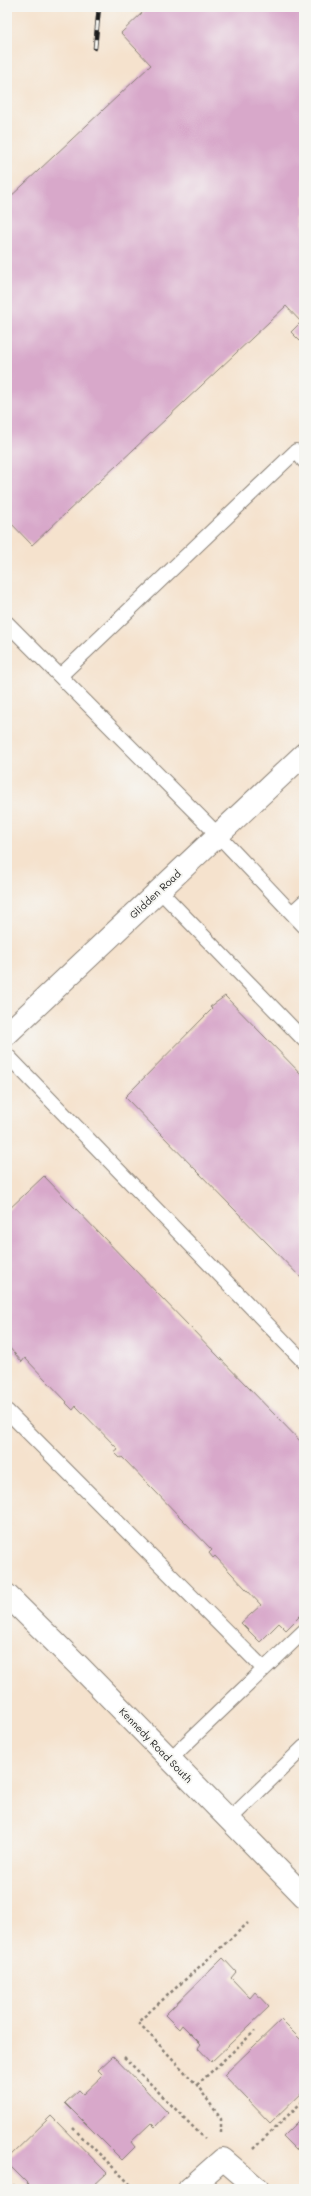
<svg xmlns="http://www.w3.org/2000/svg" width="311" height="2196" font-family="Mali,sans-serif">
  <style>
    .building { fill: #d8a8ca }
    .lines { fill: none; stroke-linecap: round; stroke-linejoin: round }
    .service-casing { stroke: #887f74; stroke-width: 16 }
    .minor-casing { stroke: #887f74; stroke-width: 24 }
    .tertiary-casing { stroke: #887f74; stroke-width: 24 }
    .secondary-casing { stroke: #887f74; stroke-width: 24 }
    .path { stroke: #887f74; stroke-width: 2.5; stroke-dasharray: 3 3; stroke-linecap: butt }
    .service { stroke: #fff; stroke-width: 14 }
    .minor { stroke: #fff; stroke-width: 22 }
    .tertiary { stroke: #fff; stroke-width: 22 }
    .secondary { stroke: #fff; stroke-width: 22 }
    .rail-casing { stroke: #1c1c1c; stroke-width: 4.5 }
    .rail { stroke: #f6f6f2; stroke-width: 3; stroke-dasharray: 9; stroke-linecap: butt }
    .labels { text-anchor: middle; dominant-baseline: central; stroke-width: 4; stroke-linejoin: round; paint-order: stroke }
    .street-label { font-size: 10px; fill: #1c1c1c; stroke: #f6f6f2 }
  </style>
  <rect width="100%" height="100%" fill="#f6f6f2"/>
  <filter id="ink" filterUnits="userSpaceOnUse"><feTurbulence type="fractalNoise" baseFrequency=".025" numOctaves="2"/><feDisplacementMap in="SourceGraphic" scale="8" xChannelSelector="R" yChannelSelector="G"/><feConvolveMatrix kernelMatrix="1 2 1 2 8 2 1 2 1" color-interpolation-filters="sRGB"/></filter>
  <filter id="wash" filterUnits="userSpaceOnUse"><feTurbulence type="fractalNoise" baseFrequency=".012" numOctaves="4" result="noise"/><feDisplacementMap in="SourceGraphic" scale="16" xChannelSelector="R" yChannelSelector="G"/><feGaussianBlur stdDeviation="0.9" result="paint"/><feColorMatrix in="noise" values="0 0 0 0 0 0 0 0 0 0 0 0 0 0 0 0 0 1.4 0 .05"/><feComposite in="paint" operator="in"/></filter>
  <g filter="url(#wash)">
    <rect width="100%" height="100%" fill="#f5e2cd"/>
    <g id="blocks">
      <path class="building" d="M141,7H304V345L291,332L301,322L286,306L32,545L7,519V200L151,65L121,33L144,11Z
        M225,996L304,1077V1281L125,1097L212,1009L210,1007Z
        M44,1176L304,1445V1612L286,1630L279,1623L260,1642L241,1623L261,1605L215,1556L213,1558L209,1553L212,1550L122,1457L120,1458L114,1452L118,1449L76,1406L73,1410L66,1403L67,1402L25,1358L22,1362L7,1345V1211Z
        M223,1958L236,1972L231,1978L250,1998L255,1992L269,2007L211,2062L198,2048L201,2044L182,2025L179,2029L165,2015Z
        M281,2020L304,2043V2090L270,2123L224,2075Z
        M113,2056L168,2113L155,2127L151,2123L131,2142L135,2147L122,2160L65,2103L79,2090L83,2094L103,2075L98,2070Z
        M51,2116L107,2173L90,2189H33L7,2163V2159Z
        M304,2116V2150L300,2146L296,2150L283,2137Z"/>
    </g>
  </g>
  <g filter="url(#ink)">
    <use href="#blocks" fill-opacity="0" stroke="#887f74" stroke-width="1"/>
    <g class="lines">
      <defs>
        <path id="service" d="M7,623L218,835L304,926
          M60,676L296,451L304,461
          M159,890L304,1040
          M292,913L304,902
          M7,1055L304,1362
          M7,1411L264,1669
          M169,1760L304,1631
          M229,1820L304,1747"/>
        <path id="minor" d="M189,2189L223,2159L258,2189"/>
        <path id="tertiary" d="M7,1034L304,754"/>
        <path id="secondary" d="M7,1595L79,1666L304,1896"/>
      </defs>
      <use href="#service" class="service-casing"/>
      <use href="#minor" class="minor-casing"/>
      <use href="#tertiary" class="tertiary-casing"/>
      <use href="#secondary" class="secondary-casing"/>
      <path class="path" d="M124,2057L205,2139
        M197,2085L255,2031
        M73,2128L135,2189
        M221,2133V2119L197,2085L138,2022L248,1923
        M253,2149L304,2100
        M13,2185L17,2189"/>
      <use href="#service" class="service"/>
      <use href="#minor" class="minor"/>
      <use href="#tertiary" class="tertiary"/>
      <use href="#secondary" class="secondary"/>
      <defs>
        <path id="rail" d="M95,48L99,7"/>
      </defs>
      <use href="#rail" class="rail-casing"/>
      <use href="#rail" class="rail"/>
    </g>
  </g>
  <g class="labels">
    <g class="street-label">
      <text transform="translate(155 894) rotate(-43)">Glidden Road</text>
      <text transform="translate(156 1745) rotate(46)">Kennedy Road South</text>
    </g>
  </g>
  <rect width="311" height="2196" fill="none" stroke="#f6f6f2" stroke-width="24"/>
</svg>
